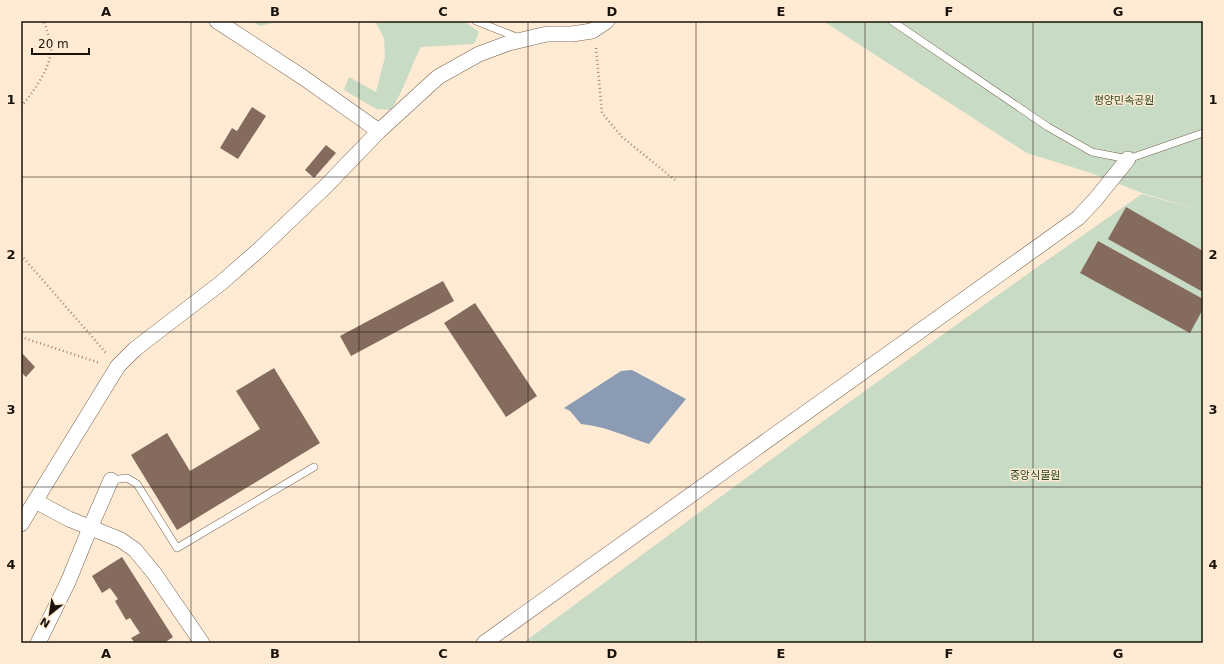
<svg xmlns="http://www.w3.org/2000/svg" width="1224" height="664" font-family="'DejaVu Sans','Noto Sans KR',sans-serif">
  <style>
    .green { fill: #c8dbc4 }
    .water { fill: #8a9bb3 }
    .building { fill: #846b5e }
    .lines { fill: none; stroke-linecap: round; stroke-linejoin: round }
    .service-casing { stroke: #766450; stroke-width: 8 }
    .minor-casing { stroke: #766450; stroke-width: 16 }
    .path { stroke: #9b8c7c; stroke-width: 2.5; stroke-dasharray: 1 3; stroke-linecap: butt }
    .service { stroke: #fff; stroke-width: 7 }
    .minor { stroke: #fff; stroke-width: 15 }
    .grid { fill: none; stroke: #1a130b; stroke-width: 1; stroke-opacity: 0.55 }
    .labels { text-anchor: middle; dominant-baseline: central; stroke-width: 3; stroke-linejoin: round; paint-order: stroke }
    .park-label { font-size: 11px; fill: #2b4924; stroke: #ffead3 }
    .neatline { fill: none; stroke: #1a130b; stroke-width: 1.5 }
    .grid-label { font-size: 13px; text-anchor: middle; font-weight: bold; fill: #1a130b }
  </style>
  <rect width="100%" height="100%" fill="#ffead3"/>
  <path class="green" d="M252,21H281L260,26Z
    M375,21H464L479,32L474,44L421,47C410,68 404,90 391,110L376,109L344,90L349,77L376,92L385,57L384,38Z
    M823,21H1203V211L1142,193L1091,173L1027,153Z
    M1142,194L1203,211V643H523C728,491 932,339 1142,194Z"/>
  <path class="water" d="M632,370L686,399L649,444C627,437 605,426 581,424L570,411L564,408L621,371Z"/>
  <path class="building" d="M252,107L266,116L238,159L220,148L232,128L237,131Z
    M326,145L336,153L314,178L305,170Z
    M1126,207L1203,251V292L1108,239Z
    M1098,241L1203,299V309L1190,333L1080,273Z
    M443,281L454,301L351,356L340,336Z
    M475,303L537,396L506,417L444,323Z
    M21,352L35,367L26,377L21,372Z
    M274,368L320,443L177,530L131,455L167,433L190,471L260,429L236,391Z
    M122,557L173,637L164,643H135L131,638L140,633L130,618L126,620L115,601L118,599L110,588L102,593L92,576Z"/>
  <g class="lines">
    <defs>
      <path id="service" d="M476,21L519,38
        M892,21L1048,127L1092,152L1128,159L1203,133
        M111,480L127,478L137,484L177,548L314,467"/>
      <path id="minor" d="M217,21L304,78L379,131
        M35,501L69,519L121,540L135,550L154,573L202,643
        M21,524L118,366L135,349L221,283L261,248L327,185L379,131L438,77L479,54L509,43L547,34H572L592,31L607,21
        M38,643L68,582L90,528L111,480
        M484,643L1078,218L1095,200L1128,159"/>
    </defs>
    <use href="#service" class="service-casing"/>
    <use href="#minor" class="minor-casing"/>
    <path class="path" d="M596,48L602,113L622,137L675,180
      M21,106C33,94 52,65 51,48C50,40 47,30 44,21
      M21,255L107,354
      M21,337L100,363"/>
    <use href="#service" class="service"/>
    <use href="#minor" class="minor"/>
  </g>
  <path class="grid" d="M191,21V643M359,21V643M528,21V643M696,21V643M865,21V643M1033,21V643M21,177H1203M21,332H1203M21,487H1203"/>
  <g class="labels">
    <g class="park-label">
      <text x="1124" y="100">평양민속공원</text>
      <text x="1035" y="475">중앙식물원</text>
    </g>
  </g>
  <rect width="1224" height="664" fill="none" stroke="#ffead3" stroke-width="44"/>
  <g transform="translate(50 614) rotate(210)" stroke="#ffead3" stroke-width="3" paint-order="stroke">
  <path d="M0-3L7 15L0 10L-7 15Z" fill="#1a130b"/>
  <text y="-6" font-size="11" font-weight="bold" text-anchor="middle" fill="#1a130b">N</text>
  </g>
  <path d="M32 48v6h57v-6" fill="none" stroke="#1a130b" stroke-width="2"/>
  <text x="38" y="48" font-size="12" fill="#1a130b" stroke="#ffead3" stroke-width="3" paint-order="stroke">20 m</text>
  <rect x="22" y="22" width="1180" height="620" class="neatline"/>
  <g class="grid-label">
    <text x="106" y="16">A</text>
    <text x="275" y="16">B</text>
    <text x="443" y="16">C</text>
    <text x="612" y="16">D</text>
    <text x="781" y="16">E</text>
    <text x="949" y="16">F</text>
    <text x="1118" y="16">G</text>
    <text x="11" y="104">1</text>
    <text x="1213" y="104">1</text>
    <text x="11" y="259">2</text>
    <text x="1213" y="259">2</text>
    <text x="11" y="414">3</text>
    <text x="1213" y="414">3</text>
    <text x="11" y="569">4</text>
    <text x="1213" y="569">4</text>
    <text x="106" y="658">A</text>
    <text x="275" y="658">B</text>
    <text x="443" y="658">C</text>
    <text x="612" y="658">D</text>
    <text x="781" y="658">E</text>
    <text x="949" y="658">F</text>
    <text x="1118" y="658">G</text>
  </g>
</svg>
